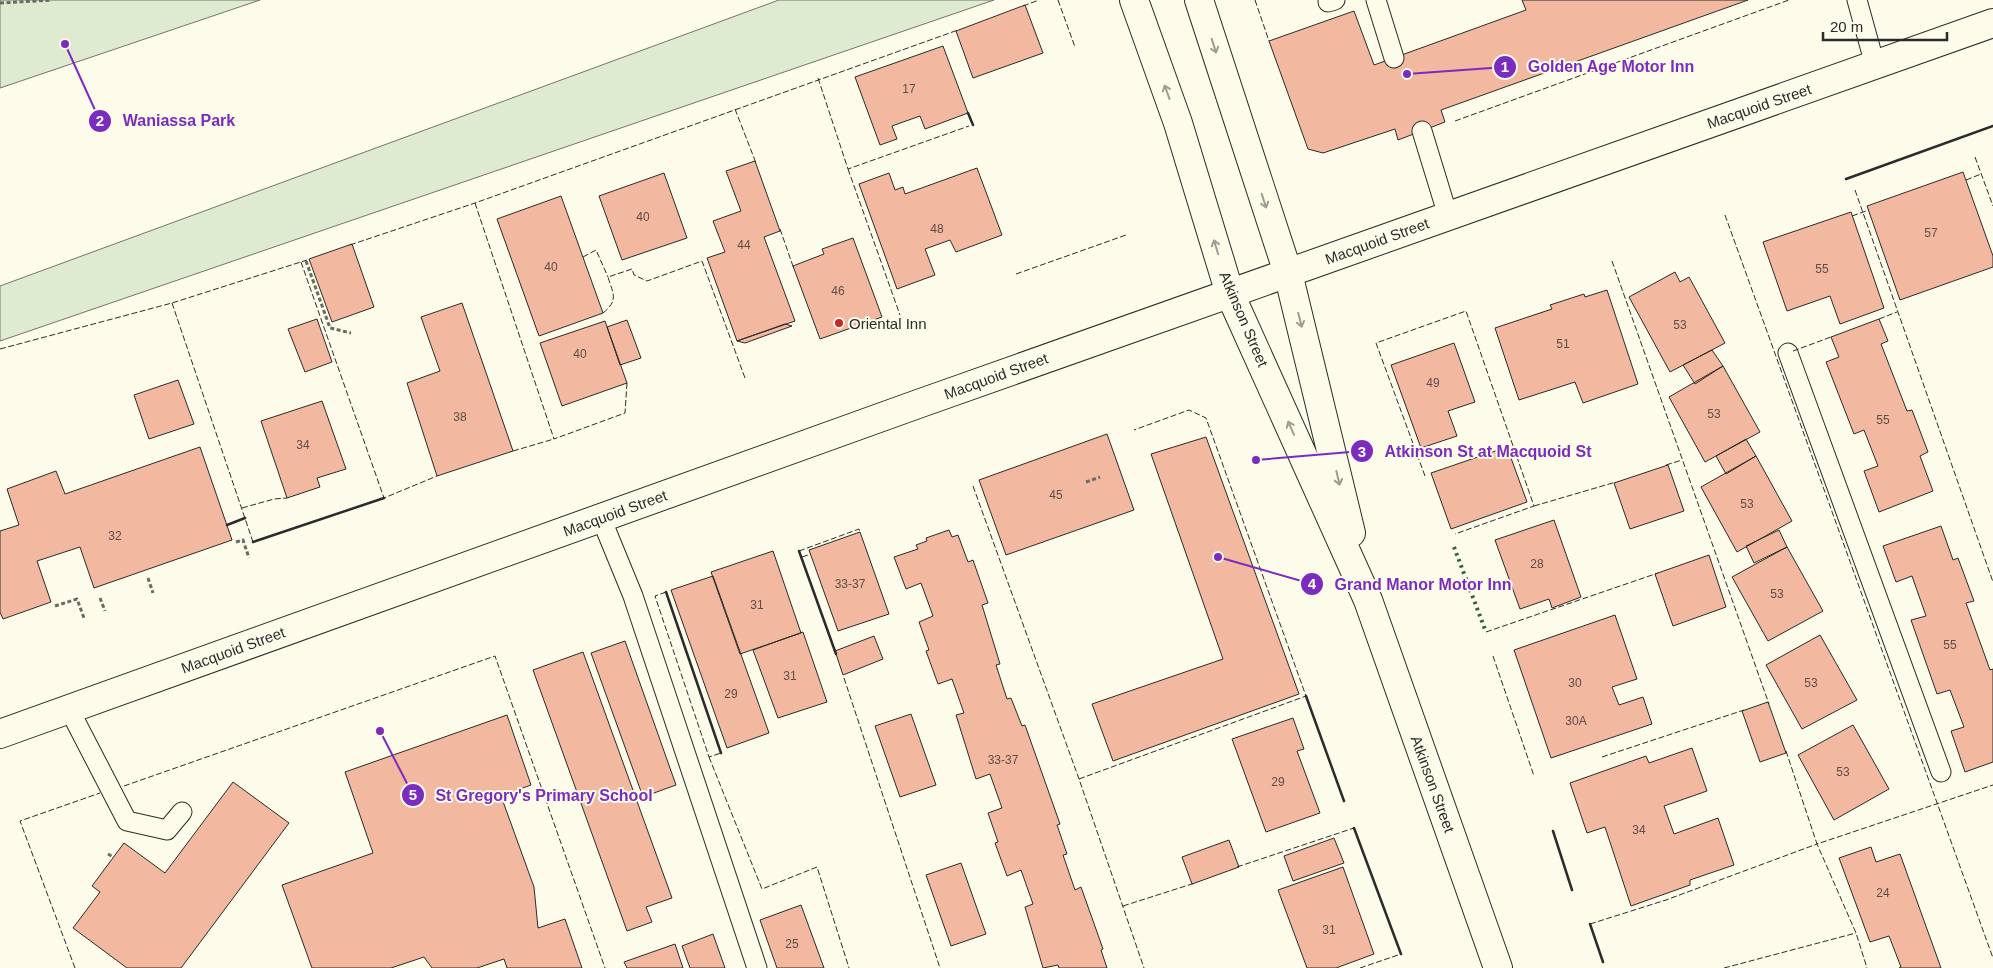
<svg xmlns="http://www.w3.org/2000/svg" width="1993" height="968" font-family="Helvetica,sans-serif">
  <style>
    .green { fill: #deebd1; stroke: #74746e }
    .building { fill: #f2b8a0; stroke: #2b2b2b }
    .lines { fill: none; stroke-linecap: round; stroke-linejoin: round }
    .lane-casing { stroke: #2b2b2b; stroke-width: 21 }
    .street-casing { stroke: #2b2b2b; stroke-width: 30 }
    .path { stroke: #6a6964; stroke-width: 3; stroke-dasharray: 4 2.5; stroke-linecap: butt }
    .lane { stroke: #fdfbea; stroke-width: 19 }
    .street { stroke: #fdfbea; stroke-width: 28 }
    .hedge { stroke: #34623c; stroke-width: 4; stroke-dasharray: 2.5 4; stroke-linecap: butt }
    .fence { stroke: #2b2b2b; stroke-width: 1; stroke-dasharray: 6 2.5; stroke-linecap: butt }
    .wall { stroke: #2b2b2b; stroke-width: 2.5 }
    .oneway { stroke: #9e9d94 }
    .poi-dot { fill: #c62828; stroke: #fdfbea; stroke-width: 2 }
    .labels { text-anchor: middle; dominant-baseline: central; stroke-width: 4; stroke-linejoin: round; paint-order: stroke }
    .number-label { font-size: 12px; fill: #5d4e48 }
    .street-label { font-size: 15px; fill: #2b2b2b; stroke: #fdfbea }
    .poi-label { font-size: 15px; fill: #2b2b2b; stroke: #fdfbea; text-anchor: start }
    .leader { fill: none; stroke: #7b2cbf; stroke-width: 2 }
    .callout-dot { fill: #7b2cbf; stroke: #fdfbea; stroke-width: 2 }
    .mark-label { font-size: 15px; text-anchor: middle; font-weight: bold; fill: #fff }
    .callout-label { font-size: 16px; text-anchor: middle; font-weight: bold; fill: #7b2cbf; stroke: #fdfbea; stroke-width: 4; stroke-linejoin: round; paint-order: stroke }
  </style>
  <rect width="100%" height="100%" fill="#fdfbea"/>
  <path class="green" d="M0,0H260L0,88Z
    M779,0H994L0,341V286Z"/>
  <path class="building" d="M1522,0H1748L1441,110L1445,122L1398,140L1395,129L1323,153L1308,149L1269,41L1354,11L1374,65L1526,10Z
    M1025,5L1043,53L973,78L956,31Z
    M943,46L968,113L925,129L920,116L892,126L897,139L880,145L855,77Z
    M755,161L780,231L764,237L795,321L737,341L707,258L725,252L713,221L741,211L726,171Z
    M977,168L1002,235L956,252L950,240L925,249L935,275L897,289L859,184L889,173L895,190L903,187L905,194Z
    M1963,172L1993,256V267L1900,300L1867,206Z
    M664,173L687,238L622,260L599,196Z
    M561,196L603,313L539,336L497,219Z
    M1851,212L1884,308L1840,324L1830,296L1787,311L1763,242Z
    M853,238L882,317L820,339L793,266L824,254L822,249Z
    M352,244L374,307L332,322L309,259Z
    M1675,272L1680,282L1689,277L1725,343L1670,372L1629,297Z
    M1607,290L1638,384L1583,403L1575,382L1519,400L1495,328L1552,309L1550,305L1584,294L1585,297Z
    M462,303L513,451L437,476L407,383L440,371L421,317Z
    M317,319L332,362L305,372L288,329Z
    M1879,319L1888,341L1881,344L1907,411L1912,410L1928,452L1920,456L1933,491L1879,512L1864,471L1878,466L1864,430L1854,434L1826,362L1839,357L1831,337Z
    M627,320L641,358L620,365L607,327Z
    M605,321L627,383L562,406L540,343Z
    M785,324L792,326L745,343L737,341Z
    M1454,343L1475,402L1448,411L1457,436L1421,448L1391,365Z
    M1712,350L1723,366L1695,384L1683,365Z
    M1723,366L1760,432L1705,462L1669,397Z
    M178,380L194,424L149,439L134,395Z
    M322,401L346,469L317,478L320,487L287,498L261,421Z
    M1107,434L1134,510L1006,555L979,480Z
    M1206,437L1299,694L1113,761L1092,704L1223,659L1151,454Z
    M1746,439L1756,456L1726,474L1716,456Z
    M200,447L232,540L94,588L80,547L37,561L51,602L3,619L0,612V531L19,525L7,489L56,471L65,494Z
    M1507,447L1527,502L1451,529L1431,473Z
    M1756,456L1792,521L1737,552L1701,487Z
    M1668,465L1684,511L1630,529L1614,483Z
    M1554,520L1581,597L1552,608L1549,599L1520,609L1495,540Z
    M1941,526L1953,560L1958,558L1974,601L1966,603L1990,670L1993,669V762L1965,772L1951,731L1964,727L1950,690L1937,694L1911,620L1926,616L1912,576L1896,582L1883,546Z
    M949,530L952,537L958,535L968,562L973,560L988,603L982,605L1000,664L996,665L1007,699L1011,698L1022,726L1025,725L1060,824L1057,825L1067,854L1063,855L1075,890L1081,887L1103,949L1101,950L1107,968H1059L1058,965L1043,968L1025,907L1033,904L1021,870L1007,876L995,843L998,842L988,813L1002,808L990,774L976,779L956,715L964,713L952,679L938,684L926,651L929,650L919,622L933,616L921,583L906,589L894,557L918,549L916,545L927,541L926,538Z
    M1779,530L1787,547L1754,563L1746,546Z
    M860,532L889,614L838,631L809,550Z
    M1787,547L1823,611L1768,641L1732,577Z
    M773,551L801,633L740,654L711,572Z
    M1709,555L1726,607L1673,626L1655,574Z
    M713,576L769,733L727,748L671,590Z
    M1615,615L1637,679L1612,687L1619,705L1643,697L1652,724L1551,758L1514,650Z
    M803,632L827,702L778,718L753,650Z
    M1820,635L1857,700L1802,729L1766,665Z
    M874,636L883,659L843,675L835,651Z
    M625,641L676,785L643,797L591,653Z
    M583,652L672,898L646,907L652,922L627,931L533,670Z
    M1768,702L1786,753L1760,762L1742,711Z
    M911,714L936,785L900,797L875,726Z
    M507,715L531,785L501,796L534,887L538,928L565,919L582,968H507L504,959L477,968H432L424,957L391,968H312L282,885L373,853L345,772Z
    M1293,718L1304,749L1297,751L1320,813L1266,832L1232,739Z
    M1853,725L1889,789L1834,820L1798,755Z
    M1692,748L1707,791L1664,806L1674,834L1718,818L1734,865L1690,880V885L1631,906L1605,827L1587,833L1570,783L1646,756L1649,763Z
    M233,782L289,823L181,968H127L73,928L100,892L92,886L124,843L165,873Z
    M1334,838L1344,863L1293,881L1284,856Z
    M1229,840L1239,867L1192,884L1182,857Z
    M1871,847L1876,862L1900,854L1941,968H1899L1901,967L1889,936L1870,942L1839,858Z
    M961,863L986,934L951,946L926,875Z
    M1343,867L1374,954L1336,968H1307L1278,890Z
    M801,905L824,968H777L760,920Z
    M713,934L725,968H690L682,946Z
    M675,944L683,968H627L624,962Z"/>
  <g class="lines">
    <defs>
      <path id="lane" d="M1328,0V2L1335,0
        M1376,0L1394,58
        M1857,0L1875,65
        M1422,131L1448,216
        M1788,353L1941,772
        M601,518L633,596L757,968
        M69,709L127,821L167,830L182,812"/>
      <path id="street" d="M1134,0L1178,123L1230,294L1368,600L1498,968
        M1199,0L1288,273L1351,533
        M0,734L918,404L1993,23"/>
    </defs>
    <use href="#lane" class="lane-casing"/>
    <use href="#street" class="street-casing"/>
    <path class="path" d="M0,3L52,0
      M306,261L330,328L351,333
      M1086,482L1100,477
      M236,542L243,540L249,558
      M148,578L153,593
      M100,598L105,611
      M55,606L77,599L84,618
      M108,854L113,857"/>
    <use href="#lane" class="lane"/>
    <use href="#street" class="street"/>
    <path class="hedge" d="M1454,547L1486,632"/>
    <path class="fence" d="M1058,0L1075,47
      M1255,0L1269,41
      M1023,6L1039,0
      M818,78L848,169L969,126
      M735,109L756,163
      M1455,121L1789,0
      M1975,157L1993,206
      M848,169L900,315
      M1966,180L1981,174
      M1855,190L1993,582
      M475,203L554,439L625,413L627,383
      M1725,215L1993,958
      M1852,216L1869,210
      M780,229L794,269
      M350,245L475,203L958,30
      M583,257L596,250L608,277
      M1612,261L1769,704
      M301,262L384,498L437,476
      M1016,274L1126,235
      M172,303L253,542
      M603,313C619,300 613,294 608,277L632,269L634,275L647,281L702,261L745,378
      M1879,319L1897,312
      M0,349L172,303L307,260
      M1793,351L1831,337
      M513,451L554,439
      M1666,465L1682,460
      M1425,476L1376,343L1466,311L1534,506L1455,534
      M973,486L1079,779L1144,968
      M1534,506L1616,482
      M242,508L274,499L287,498
      M799,551L859,529L860,532
      M802,557L811,554
      M666,592L655,596L709,757L721,753
      M1486,632L1658,573
      M1493,656L1534,776
      M844,678L940,968
      M1786,751L1817,844L1993,785
      M709,757L762,889L817,867L849,968
      M1602,757L1744,710
      M1079,779L1306,696L1206,418L1189,410L1134,430
      M124,786L495,656L605,968
      M1237,867L1354,828
      M1123,906L1195,883
      M1590,924L1666,900L1817,844L1856,933L1867,968
      M75,968L20,821L100,793
      M1360,968L1401,954
      M1724,968L1856,933"/>
    <path class="wall" d="M968,113L973,125
      M1846,179L1993,126
      M227,525L245,518
      M253,542L384,498
      M799,551L836,654
      M666,592L721,753
      M1306,696L1344,801
      M1354,828L1401,954
      M1553,831L1572,890
      M1590,924L1603,962"/>
  </g>
  <defs><path id="oneway-shaft" d="M-6 0H5M1.5-3L5.5 0L1.5 3" fill="none" stroke-width="1.6" stroke-linecap="round" stroke-linejoin="round" transform="scale(1.25)"/></defs>
  <g class="oneway">
    <use href="#oneway-shaft" transform="translate(1214 46) rotate(72)"/>
    <use href="#oneway-shaft" transform="translate(1167 92) rotate(-110)"/>
    <use href="#oneway-shaft" transform="translate(1264 201) rotate(72)"/>
    <use href="#oneway-shaft" transform="translate(1216 247) rotate(-107)"/>
    <use href="#oneway-shaft" transform="translate(1300 320) rotate(76)"/>
    <use href="#oneway-shaft" transform="translate(1291 428) rotate(-114)"/>
    <use href="#oneway-shaft" transform="translate(1338 478) rotate(77)"/>
  </g>
  <circle class="poi-dot" cx="839" cy="323" r="5"/>
  <g class="labels">
    <g class="number-label">
      <text x="909" y="89">17</text>
      <text x="643" y="217">40</text>
      <text x="937" y="229">48</text>
      <text x="1931" y="233">57</text>
      <text x="744" y="245">44</text>
      <text x="551" y="267">40</text>
      <text x="1822" y="269">55</text>
      <text x="838" y="291">46</text>
      <text x="1680" y="325">53</text>
      <text x="1563" y="344">51</text>
      <text x="580" y="354">40</text>
      <text x="1433" y="383">49</text>
      <text x="1714" y="414">53</text>
      <text x="460" y="417">38</text>
      <text x="1883" y="420">55</text>
      <text x="303" y="445">34</text>
      <text x="1056" y="495">45</text>
      <text x="1747" y="504">53</text>
      <text x="115" y="536">32</text>
      <text x="1537" y="564">28</text>
      <text x="850" y="584">33-37</text>
      <text x="1777" y="594">53</text>
      <text x="757" y="605">31</text>
      <text x="1950" y="645">55</text>
      <text x="790" y="676">31</text>
      <text x="1575" y="683">30</text>
      <text x="1811" y="683">53</text>
      <text x="731" y="694">29</text>
      <text x="1576" y="721">30A</text>
      <text x="1003" y="760">33-37</text>
      <text x="1843" y="772">53</text>
      <text x="1278" y="782">29</text>
      <text x="1639" y="830">34</text>
      <text x="1883" y="893">24</text>
      <text x="1329" y="930">31</text>
      <text x="792" y="944">25</text>
    </g>
    <g class="street-label">
      <text transform="translate(1759 106) rotate(-19)">Macquoid Street</text>
      <text transform="translate(1377 241) rotate(-20)">Macquoid Street</text>
      <text transform="translate(1244 319) rotate(67)">Atkinson Street</text>
      <text transform="translate(996 376) rotate(-20)">Macquoid Street</text>
      <text transform="translate(615 513) rotate(-20)">Macquoid Street</text>
      <text transform="translate(233 650) rotate(-20)">Macquoid Street</text>
      <text transform="translate(1433 784) rotate(70)">Atkinson Street</text>
    </g>
    <g class="poi-label">
      <text x="849" y="323">Oriental Inn</text>
    </g>
  </g>
  <path class="leader" d="M1407 74L1505 67M65 44L100 121M1256 460L1362 451M1218 557L1312 584M380 731L413 795"/>
  <g class="callout-dot">
    <circle cx="1407" cy="74" r="5"/>
    <circle cx="65" cy="44" r="5"/>
    <circle cx="1256" cy="460" r="5"/>
    <circle cx="1218" cy="557" r="5"/>
    <circle cx="380" cy="731" r="5"/>
    <circle cx="1505" cy="67" r="12"/>
    <circle cx="100" cy="121" r="12"/>
    <circle cx="1362" cy="451" r="12"/>
    <circle cx="1312" cy="584" r="12"/>
    <circle cx="413" cy="795" r="12"/>
  </g>
  <g class="mark-label">
    <text x="1505" y="72">1</text>
    <text x="100" y="126">2</text>
    <text x="1362" y="457">3</text>
    <text x="1312" y="589">4</text>
    <text x="413" y="800">5</text>
  </g>
  <g class="callout-label">
    <text x="1611" y="72">Golden Age Motor Inn</text>
    <text x="179" y="126">Waniassa Park</text>
    <text x="1488" y="457">Atkinson St at Macquoid St</text>
    <text x="1423" y="590">Grand Manor Motor Inn</text>
    <text x="544" y="801">St Gregory's Primary School</text>
  </g>
  <path d="M1823 32v8h124v-8" fill="none" stroke="#2b2b2b" stroke-width="2.5"/>
  <text x="1830" y="32" font-size="15" fill="#2b2b2b" stroke="#fdfbea" stroke-width="4" paint-order="stroke">20 m</text>
</svg>
